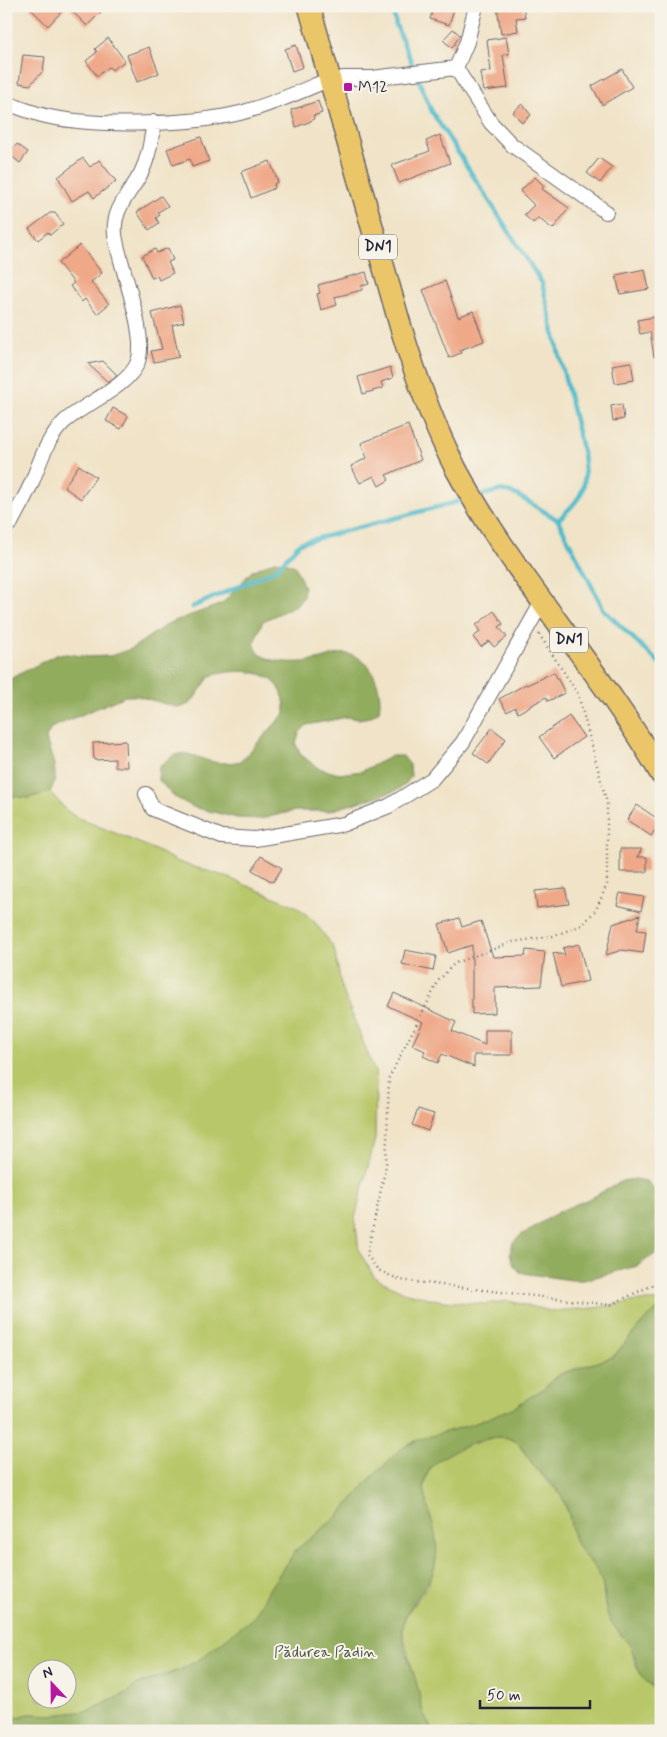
<svg xmlns="http://www.w3.org/2000/svg" width="667" height="1737" font-family="Mynerve,sans-serif">
  <style>
    .green { fill: #b8c769; stroke: #6d7452; fill-rule: evenodd }
    .forest { fill: #92ac5d; stroke: #5a674c }
    .lines { fill: none; stroke-linecap: round; stroke-linejoin: round }
    .stream { stroke: #4fbbca; stroke-width: 4.5 }
    .building { fill: #efa888 }
    .street-casing { stroke: #6a666c; stroke-width: 16 }
    .primary-casing { stroke: #6a666c; stroke-width: 24 }
    .path { stroke: #6a666c; stroke-width: 2.5; stroke-dasharray: 1 4; stroke-linecap: butt }
    .street { stroke: #fff; stroke-width: 14 }
    .primary { stroke: #ebc669; stroke-width: 21 }
    .poi-dot { fill: #b5179e; stroke: #f7f3e8; stroke-width: 2 }
    .labels { text-anchor: middle; dominant-baseline: central; stroke-width: 4; stroke-linejoin: round; paint-order: stroke }
    .shield { fill: #f7f3e8; stroke: #62616f; stroke-width: 1 }
    .shield-label { font-size: 15px; font-weight: bold; fill: #22223b }
    .poi-label { font-size: 16px; fill: #22223b; stroke: #f7f3e8; text-anchor: start }
    .park-label { font-size: 16px; fill: #4f5449; stroke: #f7f3e8 }
  </style>
  <rect width="100%" height="100%" fill="#f7f3e8"/>
  <filter id="ink" filterUnits="userSpaceOnUse"><feTurbulence type="fractalNoise" baseFrequency=".02" numOctaves="2"/><feDisplacementMap in="SourceGraphic" scale="10" xChannelSelector="R" yChannelSelector="G"/><feConvolveMatrix kernelMatrix="1 2 1 2 8 2 1 2 1" color-interpolation-filters="sRGB"/></filter>
  <filter id="wash" filterUnits="userSpaceOnUse"><feTurbulence type="fractalNoise" baseFrequency=".0096" numOctaves="4" result="noise"/><feDisplacementMap in="SourceGraphic" scale="20" xChannelSelector="R" yChannelSelector="G"/><feGaussianBlur stdDeviation="1.12" result="paint"/><feColorMatrix in="noise" values="0 0 0 0 0 0 0 0 0 0 0 0 0 0 0 0 0 1.4 0 .05"/><feComposite in="paint" operator="in"/></filter>
  <g filter="url(#wash)">
    <rect width="100%" height="100%" fill="#f0e3c7"/>
    <path class="green" d="M50,792L67,811L76,817L149,847L178,862L224,876L296,906L314,921L334,948L342,989L375,1072L376,1083L375,1139L355,1218L359,1251L375,1278L406,1293L442,1301L486,1304L508,1301L551,1311L594,1308L637,1301H661V1306L642,1323L613,1357L560,1374L543,1389L515,1407L474,1424L409,1443L368,1481L340,1515L296,1550L270,1588L261,1608L246,1626L200,1659L180,1670L136,1685L127,1693L88,1711L53,1715L29,1714L6,1721V795L28,798ZM38,1670H68V1700H38Z
      M495,1437H506L517,1442L536,1469L562,1496L583,1554L598,1571L602,1581L605,1606L615,1627L630,1645L637,1668L650,1686L661,1691V1731H433L425,1719L403,1634V1623L408,1612L429,1584L427,1508C413,1457 456,1449 495,1437Z"/>
    <path class="forest" d="M274,561L284,562L295,566L304,587L303,598L295,606L263,621L254,642C255,645 256,650 258,652C270,665 301,663 317,660C325,659 332,655 339,654C369,650 384,687 379,711L370,717L358,719L347,717L307,725L299,733L296,744L300,754L318,768L339,774L362,771L392,756H403L410,765L411,776L405,785L395,791L329,811H294L260,819L237,818L193,807L173,796L158,779L159,767C180,747 185,753 209,761C220,764 231,763 241,761L285,713C287,669 243,666 210,676L191,703L180,708L137,696H125L51,728L46,738C51,759 61,772 50,792L28,798L6,795V681L56,655L67,654L88,657L110,656L131,649L169,623L222,604L252,571Z
      M634,1179L646,1181L661,1195V1250L637,1266L584,1280H572L529,1274L520,1272L513,1264L510,1254L513,1242L521,1235L560,1211L593,1197L622,1181Z
      M661,1306V1691C630,1676 643,1664 628,1643C621,1634 613,1627 608,1616C604,1604 606,1591 601,1579C596,1566 584,1558 577,1545C570,1531 571,1513 563,1499C556,1485 542,1476 533,1464C525,1455 521,1441 508,1438C494,1434 476,1442 464,1447C390,1476 443,1508 436,1560C433,1583 417,1594 407,1613C394,1639 413,1663 418,1689C423,1711 420,1710 433,1731H28L24,1727L6,1730V1721L29,1714L53,1715L88,1711L127,1693L136,1685L180,1670L200,1659L254,1617L270,1588L296,1550L340,1514L368,1481L401,1449L420,1439L474,1424L515,1407L543,1389L560,1374L613,1357L642,1323Z"/>
    <g class="lines">
      <path class="stream" d="M392,6L396,25L432,112L542,283L583,453C587,490 585,494 558,520
        M478,496L502,490L517,495L558,520L604,610L661,665
        M192,607L275,570L300,543L468,499"/>
    </g>
    <g id="blocks">
      <path class="building" d="M28,6H67L48,26Z
        M67,6H107L87,26Z
        M434,6H455L449,25L430,19Z
        M497,6H523L525,17L516,18L518,31L501,34Z
        M453,29L460,35L452,48L443,40Z
        M506,37L509,54L503,55L508,88L483,91L480,72L491,71L487,40Z
        M108,38L125,61L112,70L109,67L97,76L86,61L97,52L95,49Z
        M296,45L303,67L292,71L285,49Z
        M149,47L159,73L137,82L127,55Z
        M23,55L45,57L43,71L30,85L19,83Z
        M622,69L632,87L602,105L592,86Z
        M318,101L322,113L313,116L314,119L309,122L296,127L291,110Z
        M522,104L531,115L522,123L513,112Z
        M440,135L450,163L399,183L392,165L430,151L426,141Z
        M201,137L209,161L192,167L190,159L173,165L167,149Z
        M17,144L28,152L20,163L9,154Z
        M83,158L90,167L99,160L116,181L94,198L89,191L72,201L58,177Z
        M599,158L612,167L600,183L587,173Z
        M270,161L278,182L274,184L275,188L251,198L241,172Z
        M535,177L544,186L542,189L569,208L553,229L538,218L533,223L524,215L534,205L520,191Z
        M161,196L168,206L158,212L160,215L156,218L159,223L149,230L137,212Z
        M50,213H55L63,224L50,235L48,232L38,240L29,229Z
        M80,245L102,273L91,282L109,304L97,314L85,299L82,302L70,286L74,283L58,263Z
        M168,248L173,260L168,262L173,273L159,280L157,276L152,278L142,256L155,249L157,253Z
        M645,269L649,289L620,294L616,275Z
        M366,272L369,284L361,286L362,290L335,297L337,305L321,310L317,294L320,293L318,285Z
        M445,281L458,317L473,311L484,341L460,350L461,353L449,358L423,290Z
        M180,305L184,322L172,325L179,357L154,362L151,351L162,349L152,313Z
        M661,316V356L654,357L650,332L640,334L637,320Z
        M103,361L117,375L108,382L88,364Z
        M631,362L634,380L615,383L612,365Z
        M390,367L393,378L381,382L383,388L363,394L358,377Z
        M622,404L624,419L613,421L611,406Z
        M113,408L128,416L121,429L106,421Z
        M408,425L421,460L386,475L389,480L379,486L374,476L360,483L351,466L367,458L361,443Z
        M79,465L96,477L81,499L64,487Z
        M494,611L503,624L499,627L507,637L494,647L489,641L481,647L473,637L480,632L476,625Z
        M554,672L565,693L548,701L546,697L518,713L515,707L507,712L499,699L526,684L527,685Z
        M569,716L584,737L554,758L539,737Z
        M492,728L506,739L488,764L473,753Z
        M126,741L127,767H115V759L94,760L93,743Z
        M637,805L661,821L651,836L627,820Z
        M620,849H642L637,857H647V872H620Z
        M261,856L282,868L273,882L252,870Z
        M565,888L569,904L537,908L535,891Z
        M620,893L644,897L641,911L617,905Z
        M640,915L637,930L646,931L643,953L622,950L606,955L613,924Z
        M459,918L462,927L481,921L493,957L525,956L526,950L545,952L541,986L495,988V1013L472,1014V945L448,953L439,924Z
        M579,944L588,981L561,987L553,953L565,955L563,948Z
        M405,950L436,956L433,971L402,964Z
        M394,993L456,1022L452,1031L485,1045V1030H512V1055H474V1067L442,1054L438,1063L423,1056L425,1051L412,1045L423,1022L388,1006Z
        M418,1109L434,1114L428,1131L412,1125Z"/>
    </g>
  </g>
  <g filter="url(#ink)">
    <use href="#blocks" fill-opacity="0" stroke="#6a666c" stroke-width="1"/>
    <g class="lines">
      <defs>
        <path id="street" d="M456,68L491,123L512,145L606,212
          M456,68L467,42L476,6
          M343,78H372L456,68
          M6,103C21,108 35,114 50,117C100,127 191,125 240,113C271,105 301,91 330,79
          M6,526L11,523C18,509 26,496 32,482C40,462 47,438 64,422C83,404 126,388 137,364C150,337 118,263 115,234C112,209 130,194 141,173C149,157 151,140 154,122
          M146,794L153,809L222,837L255,839L344,824L389,806L432,779L463,742L542,602"/>
        <path id="primary" d="M309,6L401,328C416,377 432,423 456,469C514,577 600,668 661,774"/>
      </defs>
      <use href="#street" class="street-casing"/>
      <use href="#primary" class="primary-casing"/>
      <path class="path" d="M539,634L578,694L607,803V884L596,910L582,925L553,936L513,942L455,963L439,980L389,1078L386,1166L367,1255L378,1270L400,1280L610,1305L661,1281"/>
      <use href="#street" class="street"/>
      <use href="#primary" class="primary"/>
    </g>
  </g>
  <rect class="poi-dot" x="343" y="82" width="10" height="10" rx="2.5"/>
  <g class="labels">
    <g class="shield">
      <rect x="359" y="234.5" width="38" height="25" rx="4"/>
      <rect x="550" y="627.5" width="38" height="25" rx="4"/>
    </g>
    <g class="shield-label">
      <text x="378" y="247">DN1</text>
      <text x="569" y="640">DN1</text>
    </g>
    <g class="poi-label">
      <text x="358" y="87">M12</text>
    </g>
    <g class="park-label">
      <text x="325" y="1652">Pădurea Padin</text>
    </g>
  </g>
  <rect width="667" height="1737" fill="none" stroke="#f7f3e8" stroke-width="25"/>
  <g transform="translate(52 1684) rotate(338)"><circle r="24" fill="#f7f3e8" stroke="#a29fa3"/>
  <path d="M0-4L9 19L0 12L-9 19Z" fill="#b5179e"/>
  <text y="-8" font-size="14" font-weight="bold" text-anchor="middle" fill="#22223b">N</text>
  </g>
  <path d="M480 1700v8h110v-8" fill="none" stroke="#22223b" stroke-width="2.5"/>
  <text x="487" y="1700" font-size="15" fill="#22223b" stroke="#f7f3e8" stroke-width="4" paint-order="stroke">50 m</text>
</svg>
